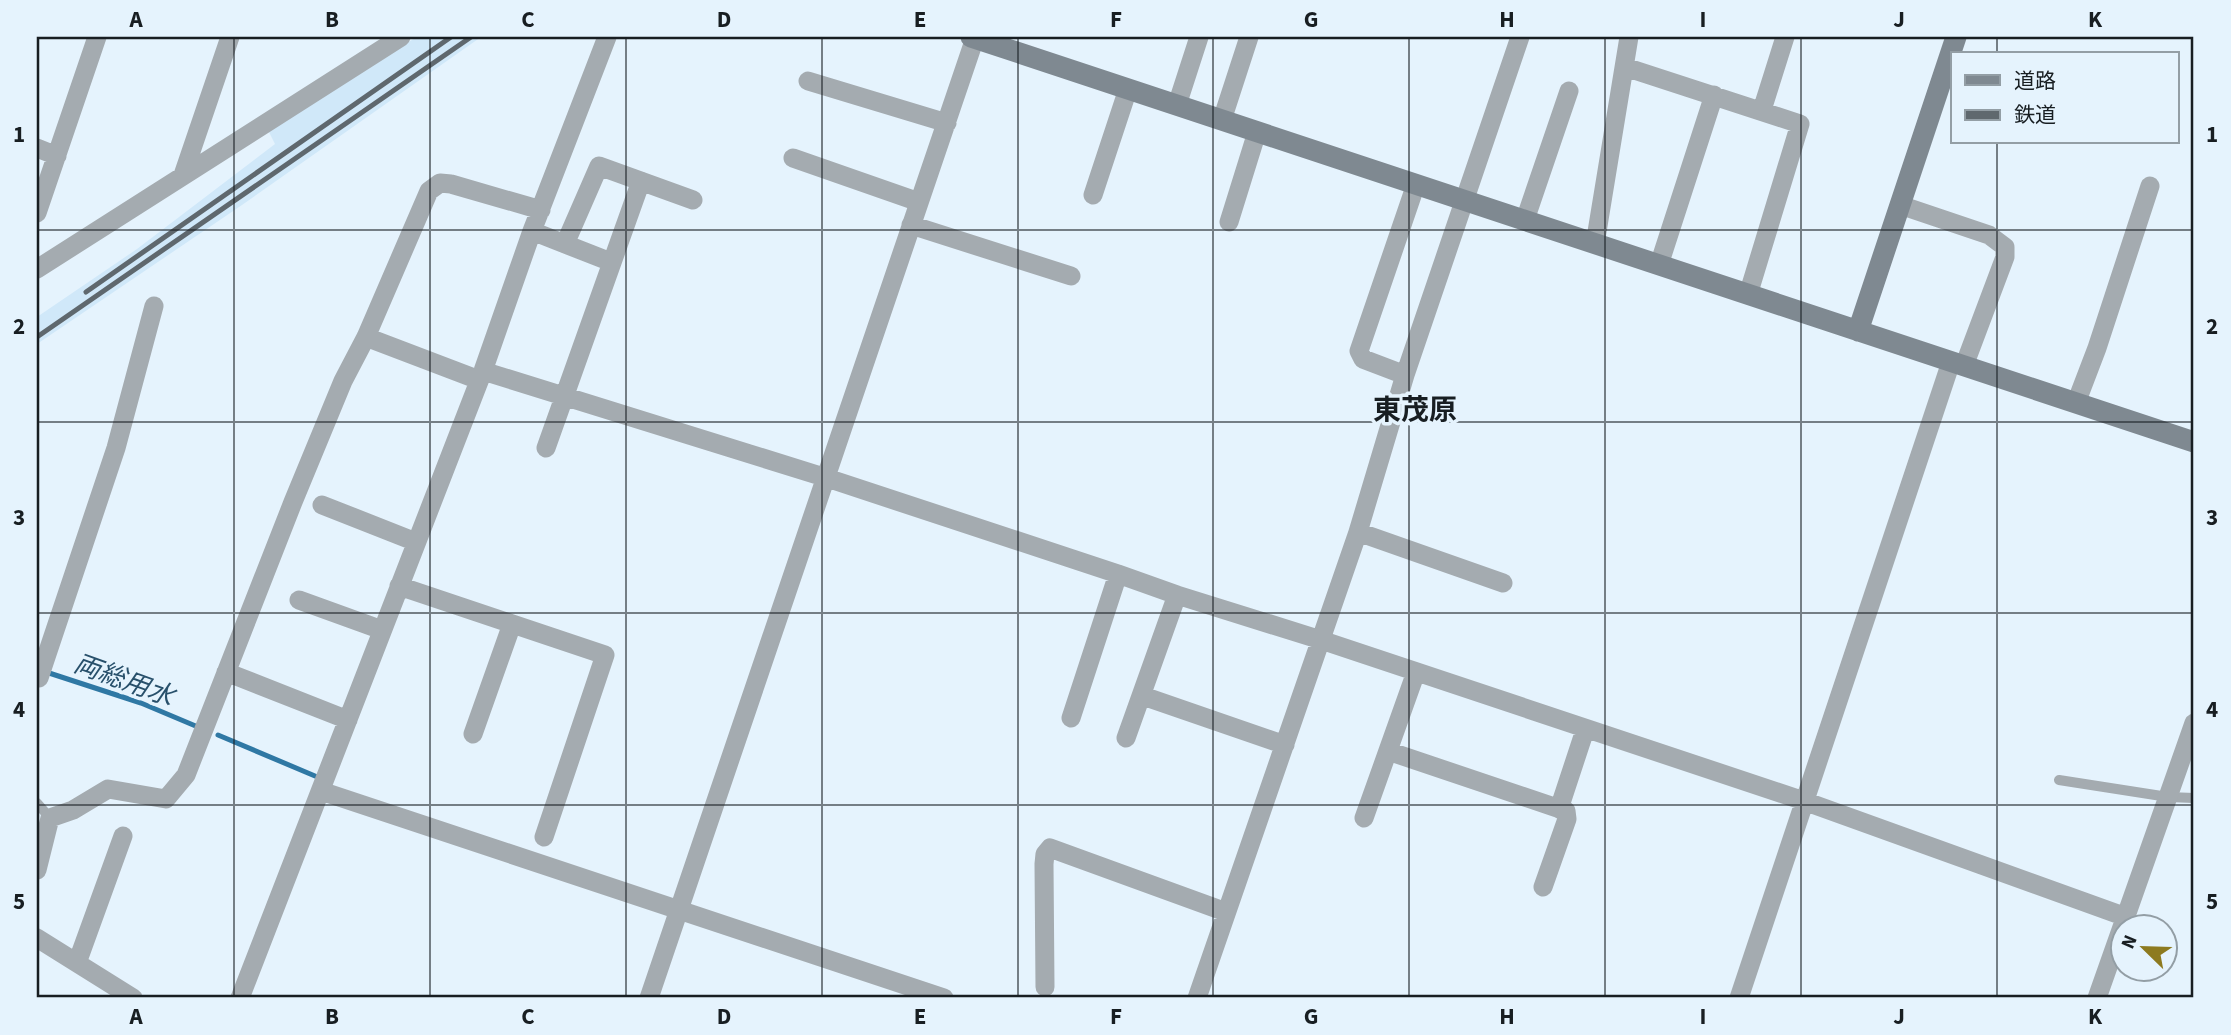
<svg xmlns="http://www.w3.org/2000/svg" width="2231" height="1035" font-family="'Source Sans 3','Noto Sans JP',sans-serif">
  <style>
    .built { fill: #d0e8f9 }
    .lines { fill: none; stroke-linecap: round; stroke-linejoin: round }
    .stream { stroke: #2f78a4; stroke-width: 5 }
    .lane { stroke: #a4abb0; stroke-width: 10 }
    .street { stroke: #a4abb0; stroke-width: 19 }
    .secondary { stroke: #7f8991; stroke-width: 21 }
    .rail { stroke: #5f686e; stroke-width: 5 }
    .grid { fill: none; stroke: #181e22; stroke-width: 2; stroke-opacity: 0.55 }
    .labels { text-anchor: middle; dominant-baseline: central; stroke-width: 7; stroke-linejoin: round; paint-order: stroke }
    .water-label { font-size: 26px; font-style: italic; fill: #28506b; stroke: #e5f3fd }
    .quarter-label { font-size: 28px; font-weight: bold; fill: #181e22; stroke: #e5f3fd }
    .neatline { fill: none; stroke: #181e22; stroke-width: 2.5 }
    .grid-label { font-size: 23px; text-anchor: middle; font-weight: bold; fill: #181e22 }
  </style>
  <rect width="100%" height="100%" fill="#e5f3fd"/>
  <path class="built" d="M417,37H481L242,205L37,344V317L137,249L275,144L268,130L349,77Z"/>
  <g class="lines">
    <path class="stream" d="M46,672L141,703L198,727
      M218,735L315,776"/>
    <path class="lane" d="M2059,780L2168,797L2194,798
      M37,803L50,818"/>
    <path class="street" d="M1625,67L1800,124L1748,295
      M808,81L947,123
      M1177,105L1199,37
      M1762,110L1785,37
      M1222,120L1249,37
      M37,148L57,156
      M793,158L919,202
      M183,175L230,37
      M1093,195L1128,89
      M1900,205L1989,235L2005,247V257L1964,366
      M37,213L97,37
      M1525,220L1569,91
      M1229,222L1257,132
      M911,225L1071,276
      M532,231L611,262
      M565,244L599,166L693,200
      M1595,244L1629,37
      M1659,265L1714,95
      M37,269L401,37
      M366,337L479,380
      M483,371L827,478L1118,574L1177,595L1321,640L1804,801L2126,917
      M1405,375L1363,359L1359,351L1416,184
      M2076,403L2097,348L2150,186
      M546,448L641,181
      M322,505L416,542
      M1358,532L1503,583
      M399,586L605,655L544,837
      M299,600L382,630
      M226,672L348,720
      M39,678L116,448L154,306
      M1143,696L1285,745
      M1071,718L1118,574
      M473,734L512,624
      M1126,738L1177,595
      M1388,751L1566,811L1567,819L1543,887
      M321,791L944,998
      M1559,809L1585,730
      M1364,818L1416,672
      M37,870L50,818L73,810L108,789L166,799L186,775L293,502L343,381L366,337L429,191L440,183L451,184L541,210
      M37,938L133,998
      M77,963L123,836
      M1045,987L1044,864L1045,854L1050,848L1226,912
      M240,998L483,371L532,231L607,37
      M649,998L975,38
      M1197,998L1358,532L1405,375L1520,37
      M1739,998L1951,362
      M2097,998L2194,723"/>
    <path class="secondary" d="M971,37L2194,442
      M1858,331L1956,37"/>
    <path class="rail" d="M86,292L451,37
      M37,337L471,37"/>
  </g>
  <path class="grid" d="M234,37V998M430,37V998M626,37V998M822,37V998M1018,37V998M1213,37V998M1409,37V998M1605,37V998M1801,37V998M1997,37V54M1997,142V998M37,230H2194M37,422H2194M37,613H2194M37,805H2194"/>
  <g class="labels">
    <g class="water-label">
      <text transform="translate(124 680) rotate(20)">両総用水</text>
    </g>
    <g class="quarter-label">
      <text x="1415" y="410">東茂原</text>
    </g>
  </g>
  <rect width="2231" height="1035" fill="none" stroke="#e5f3fd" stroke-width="77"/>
  <rect x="1951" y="52" width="228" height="91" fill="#e5f3fd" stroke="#939ea5" stroke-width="2"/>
  <rect x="1965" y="75" width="35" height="10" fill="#7f8991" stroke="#939ea5" stroke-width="2"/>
  <text x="2014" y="88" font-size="21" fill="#181e22">道路</text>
  <rect x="1965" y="110" width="35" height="10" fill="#5f686e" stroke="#939ea5" stroke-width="2"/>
  <text x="2014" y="122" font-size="21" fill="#181e22">鉄道</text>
  <g transform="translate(2144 948) rotate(293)"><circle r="33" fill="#e5f3fd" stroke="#939ea5" stroke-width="2"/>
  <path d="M0-5L12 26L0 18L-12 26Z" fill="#8d7a1f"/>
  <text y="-10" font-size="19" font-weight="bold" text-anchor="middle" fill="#181e22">N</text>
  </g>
  <rect x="38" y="38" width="2154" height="958" class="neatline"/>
  <g class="grid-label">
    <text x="136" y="27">A</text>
    <text x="332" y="27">B</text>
    <text x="528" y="27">C</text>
    <text x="724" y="27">D</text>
    <text x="920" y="27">E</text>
    <text x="1116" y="27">F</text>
    <text x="1311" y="27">G</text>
    <text x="1507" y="27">H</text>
    <text x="1703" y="27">I</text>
    <text x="1899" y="27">J</text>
    <text x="2095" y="27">K</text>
    <text x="19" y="142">1</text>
    <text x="2212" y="142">1</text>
    <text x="19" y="334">2</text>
    <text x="2212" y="334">2</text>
    <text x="19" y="525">3</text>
    <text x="2212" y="525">3</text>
    <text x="19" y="717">4</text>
    <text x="2212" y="717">4</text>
    <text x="19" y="909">5</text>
    <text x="2212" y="909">5</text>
    <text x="136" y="1024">A</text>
    <text x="332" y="1024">B</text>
    <text x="528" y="1024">C</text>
    <text x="724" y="1024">D</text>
    <text x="920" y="1024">E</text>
    <text x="1116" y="1024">F</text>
    <text x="1311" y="1024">G</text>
    <text x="1507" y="1024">H</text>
    <text x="1703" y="1024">I</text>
    <text x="1899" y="1024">J</text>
    <text x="2095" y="1024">K</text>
  </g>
</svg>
